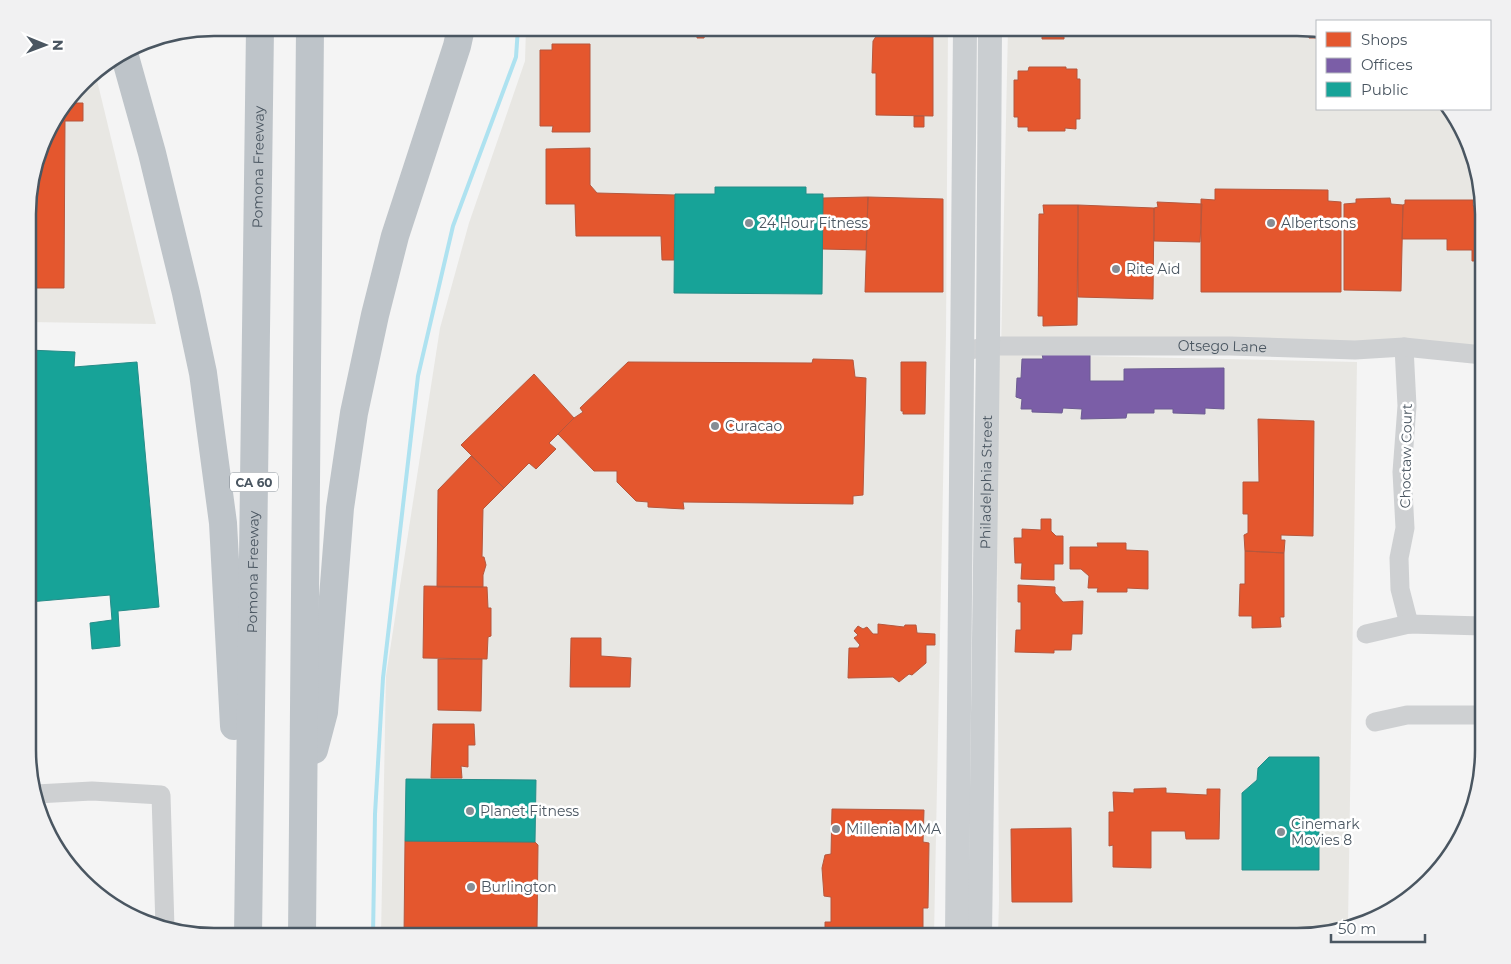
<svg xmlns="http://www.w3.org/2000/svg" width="1511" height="964" font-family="Montserrat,sans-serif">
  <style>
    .commercial { fill: #e8e7e3 }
    .shops { fill: #e4572e; stroke: #b6573d }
    .offices { fill: #7b5ea7; stroke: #6c5c92 }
    .public { fill: #17a398; stroke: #268c88 }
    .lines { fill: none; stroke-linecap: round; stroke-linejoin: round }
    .stream { stroke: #aee2f0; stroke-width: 4 }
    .minor { stroke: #ced0d2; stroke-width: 19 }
    .major { stroke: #caced1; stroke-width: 24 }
    .highway { stroke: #bec4c9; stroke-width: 28 }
    .poi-dot { fill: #868d94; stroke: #fff; stroke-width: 2 }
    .labels { text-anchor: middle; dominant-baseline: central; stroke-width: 5; stroke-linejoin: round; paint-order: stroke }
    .shield { fill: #fff; stroke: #808990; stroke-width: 1 }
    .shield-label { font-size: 12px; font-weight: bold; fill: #4a5661 }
    .street-label { font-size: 14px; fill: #4a5661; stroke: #fff }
    .poi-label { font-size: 14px; fill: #4a5661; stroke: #fff; text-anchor: start }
    .rim { fill: none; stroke: #4a5661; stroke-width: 2.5 }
  </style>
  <rect width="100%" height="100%" fill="#f4f4f4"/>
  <path class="commercial" d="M526,28H948L946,335L934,936H381L386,676L440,328L469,223L525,61Z
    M1008,28H1297L1317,31V109H1447L1458,121L1483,203V345L1001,350Z
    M95,72L156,324L29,322V190L47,132L91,74Z
    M996,354L1357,362L1348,924L1308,936H998L999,901Z"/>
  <path class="shops" d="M549,28H585V35L549,34Z
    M670,28H712V33L705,34L704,38H697V36H670Z
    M1042,28H1064V39H1042Z
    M1181,28H1246V34H1181Z
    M1309,29L1317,31V38H1309Z
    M881,32L914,33V36L933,37V116L876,115V73H872L873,41L877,35Z
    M552,44H590V132H552L553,126H540V50H552Z
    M1029,67H1066V69H1077V79H1080V119H1076V129L1065,128V131H1028V127H1018V117H1014V80H1018V71H1028Z
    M69,103H83V121H65L64,288H29V190L47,132Z
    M914,116H924V127H914Z
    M590,148V185L597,193L675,195L674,260H662L661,236H576L575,204H546V149Z
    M1215,189L1328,190V201L1341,202V292H1201V199L1215,200Z
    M868,197L943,199V292H865Z
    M868,197L866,250L822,249L823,198Z
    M1390,198L1391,204L1403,205L1401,291L1344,290V204L1356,203V199Z
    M1405,200H1473V206L1483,205V261H1472V250H1447V239H1402L1403,205L1405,204Z
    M1157,202L1202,204L1200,242L1154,241V208L1158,207Z
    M1043,205H1078L1077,325L1043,326V316H1038L1039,214H1044Z
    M1078,205L1154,208L1153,299L1078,297Z
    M813,359L853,360L855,377L866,378L863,495L853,496V504L683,502L684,509L648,507V502L636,501L617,482V471H594L558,434L574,418L583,412L580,408L628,362L812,363Z
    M901,362H926L925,414H903V411H901Z
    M534,374L574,418L549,443L556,449L536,469L529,463L504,488L461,445Z
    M1258,419L1314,421L1313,536L1281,535V540H1285L1284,553L1245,551L1244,535L1248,533V514H1243V482H1259Z
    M471,456L504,488L483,509L482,557H484L486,565L483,575V587H437L438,490Z
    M1041,519H1051V531L1056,536H1063V564H1054V580L1021,579L1022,563H1015L1014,538H1022V529L1041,530Z
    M1097,543H1126V550L1148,551V589L1127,588V592H1097L1098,588H1088L1089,576L1081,569H1070V547H1098Z
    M1245,551L1284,553V617H1280L1281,627L1252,628V616H1239L1240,584H1245Z
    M1018,585L1055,587V593L1063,602L1083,601L1082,634H1072L1071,650H1054V653L1015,652L1016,630H1021V602H1018Z
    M424,586L487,587L488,608H491V636L488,637L487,659L423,658Z
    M878,624L904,627L905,625H916L917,633L935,634V645H926V663L912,675L909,674L899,682L893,677L848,678L849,648H858L860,645L854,638L858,635L854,631L858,626L863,629L867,627L873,634H878Z
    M571,638H601V656L631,658L630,687H570Z
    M438,659H482L481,711L438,710Z
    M433,724H474L475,745H468V767L461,766L462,778H431Z
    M1166,788V793L1207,795V789H1220L1219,839H1186L1185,831H1151V868L1113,867V845L1109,846V812H1114L1113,792L1134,793V789Z
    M832,809L924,810L923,842L929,843L928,908H923V936H825V922H831V897L824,896L822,868L825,855L831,854Z
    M1071,828L1072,902H1012L1011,829Z
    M405,841L535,842L538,845L537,929L534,933V936H404Z"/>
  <path class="offices" d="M1042,354H1090V381H1124V369L1224,368V409L1205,408V414L1173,413V409H1154V413H1127L1126,418L1081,419L1082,409L1063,408L1062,413L1032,412V409H1021L1022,399L1016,397L1017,378H1021L1022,359H1043Z"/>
  <path class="public" d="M715,187H806V194H823L822,294L674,293L675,194H715Z
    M29,350L75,352L74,367L137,362L159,607L118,611L120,646L92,649L90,623L112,620L110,595L29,602Z
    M1269,757H1319V870H1242V793L1257,780L1258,768Z
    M406,779L536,780L535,842L405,841Z"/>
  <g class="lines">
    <path class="stream" d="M373,936L375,814L383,678L418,376L453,226L516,57L518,28"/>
    <g class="minor">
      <path d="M1404,347L1407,406L1402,472L1405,528L1399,558L1400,589L1409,624"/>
      <path id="s1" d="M962,352L988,346H1230L1355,350L1404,347L1483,355"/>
      <path d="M1366,634L1409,624L1483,626"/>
      <path d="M1375,722L1407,715H1483"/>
      <path d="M36,794L92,791L161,795L165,928"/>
    </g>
    <g class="major">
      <path d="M957,936L965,28"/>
      <path id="s2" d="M980,936L988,346L990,28"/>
    </g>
    <g class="highway">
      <path d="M124,53L152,153L186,293L203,373L223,523L234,726"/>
      <path d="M314,750L324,712L340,508L354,413L375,315L395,236L457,46L461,28"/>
      <path id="s3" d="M248,936L260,28"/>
      <path d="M302,936L310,28"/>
    </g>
  </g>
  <g class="poi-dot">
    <circle cx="749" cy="223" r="5"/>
    <circle cx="1271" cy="223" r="5"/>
    <circle cx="1116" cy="269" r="5"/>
    <circle cx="715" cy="426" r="5"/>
    <circle cx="470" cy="811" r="5"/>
    <circle cx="836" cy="829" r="5"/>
    <circle cx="1281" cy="832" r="5"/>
    <circle cx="471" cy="887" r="5"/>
  </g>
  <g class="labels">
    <rect class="shield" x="230" y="472.5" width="48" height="19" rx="4"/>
    <g class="shield-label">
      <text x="254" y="482">CA 60</text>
    </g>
    <g class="street-label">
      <text stroke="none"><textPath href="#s3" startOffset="769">Pomona Freeway</textPath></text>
      <text stroke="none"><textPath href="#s1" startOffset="261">Otsego Lane</textPath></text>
      <text transform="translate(1406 456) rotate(-89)">Choctaw Court</text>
      <text stroke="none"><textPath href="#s2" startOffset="454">Philadelphia Street</textPath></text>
      <text stroke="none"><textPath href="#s3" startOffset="364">Pomona Freeway</textPath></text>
    </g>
    <g class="poi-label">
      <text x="759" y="223">24 Hour Fitness</text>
      <text x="1281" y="223">Albertsons</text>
      <text x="1126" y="269">Rite Aid</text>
      <text x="725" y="426">Curacao</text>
      <text x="480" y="811">Planet Fitness</text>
      <text x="1291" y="824">Cinemark<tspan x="1291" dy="16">Movies 8</tspan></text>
      <text x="846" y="829">Millenia MMA</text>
      <text x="481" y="887">Burlington</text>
    </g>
  </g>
  <path d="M0 0H1511V964H0ZM214 36H1297A178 178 0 0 1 1475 214V750A178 178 0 0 1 1297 928H214A178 178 0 0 1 36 750V214A178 178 0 0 1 214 36Z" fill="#f1f1f2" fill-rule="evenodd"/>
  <path class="rim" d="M214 36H1297A178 178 0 0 1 1475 214V750A178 178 0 0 1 1297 928H214A178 178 0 0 1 36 750V214A178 178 0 0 1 214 36Z"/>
  <rect x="1316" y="20" width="175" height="90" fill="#ffffff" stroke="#b7bbc0"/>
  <rect x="1326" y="32" width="25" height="15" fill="#e4572e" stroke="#b7bbc0"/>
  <text x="1361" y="45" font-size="15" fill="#4a5661">Shops</text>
  <rect x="1326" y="58" width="25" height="15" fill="#7b5ea7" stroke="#b7bbc0"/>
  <text x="1361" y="70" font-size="15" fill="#4a5661">Offices</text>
  <rect x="1326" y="82" width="25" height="15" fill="#17a398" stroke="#b7bbc0"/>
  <text x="1361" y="95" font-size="15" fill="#4a5661">Public</text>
  <g transform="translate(45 45) rotate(91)" stroke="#ffffff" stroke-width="4" paint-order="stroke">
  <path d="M0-4L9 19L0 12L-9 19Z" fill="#4a5661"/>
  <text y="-8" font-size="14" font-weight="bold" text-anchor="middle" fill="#4a5661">N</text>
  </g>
  <path d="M1331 934v8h94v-8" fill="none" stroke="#4a5661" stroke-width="2.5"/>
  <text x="1338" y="934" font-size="15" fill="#4a5661" stroke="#ffffff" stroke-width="4" paint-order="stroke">50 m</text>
</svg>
